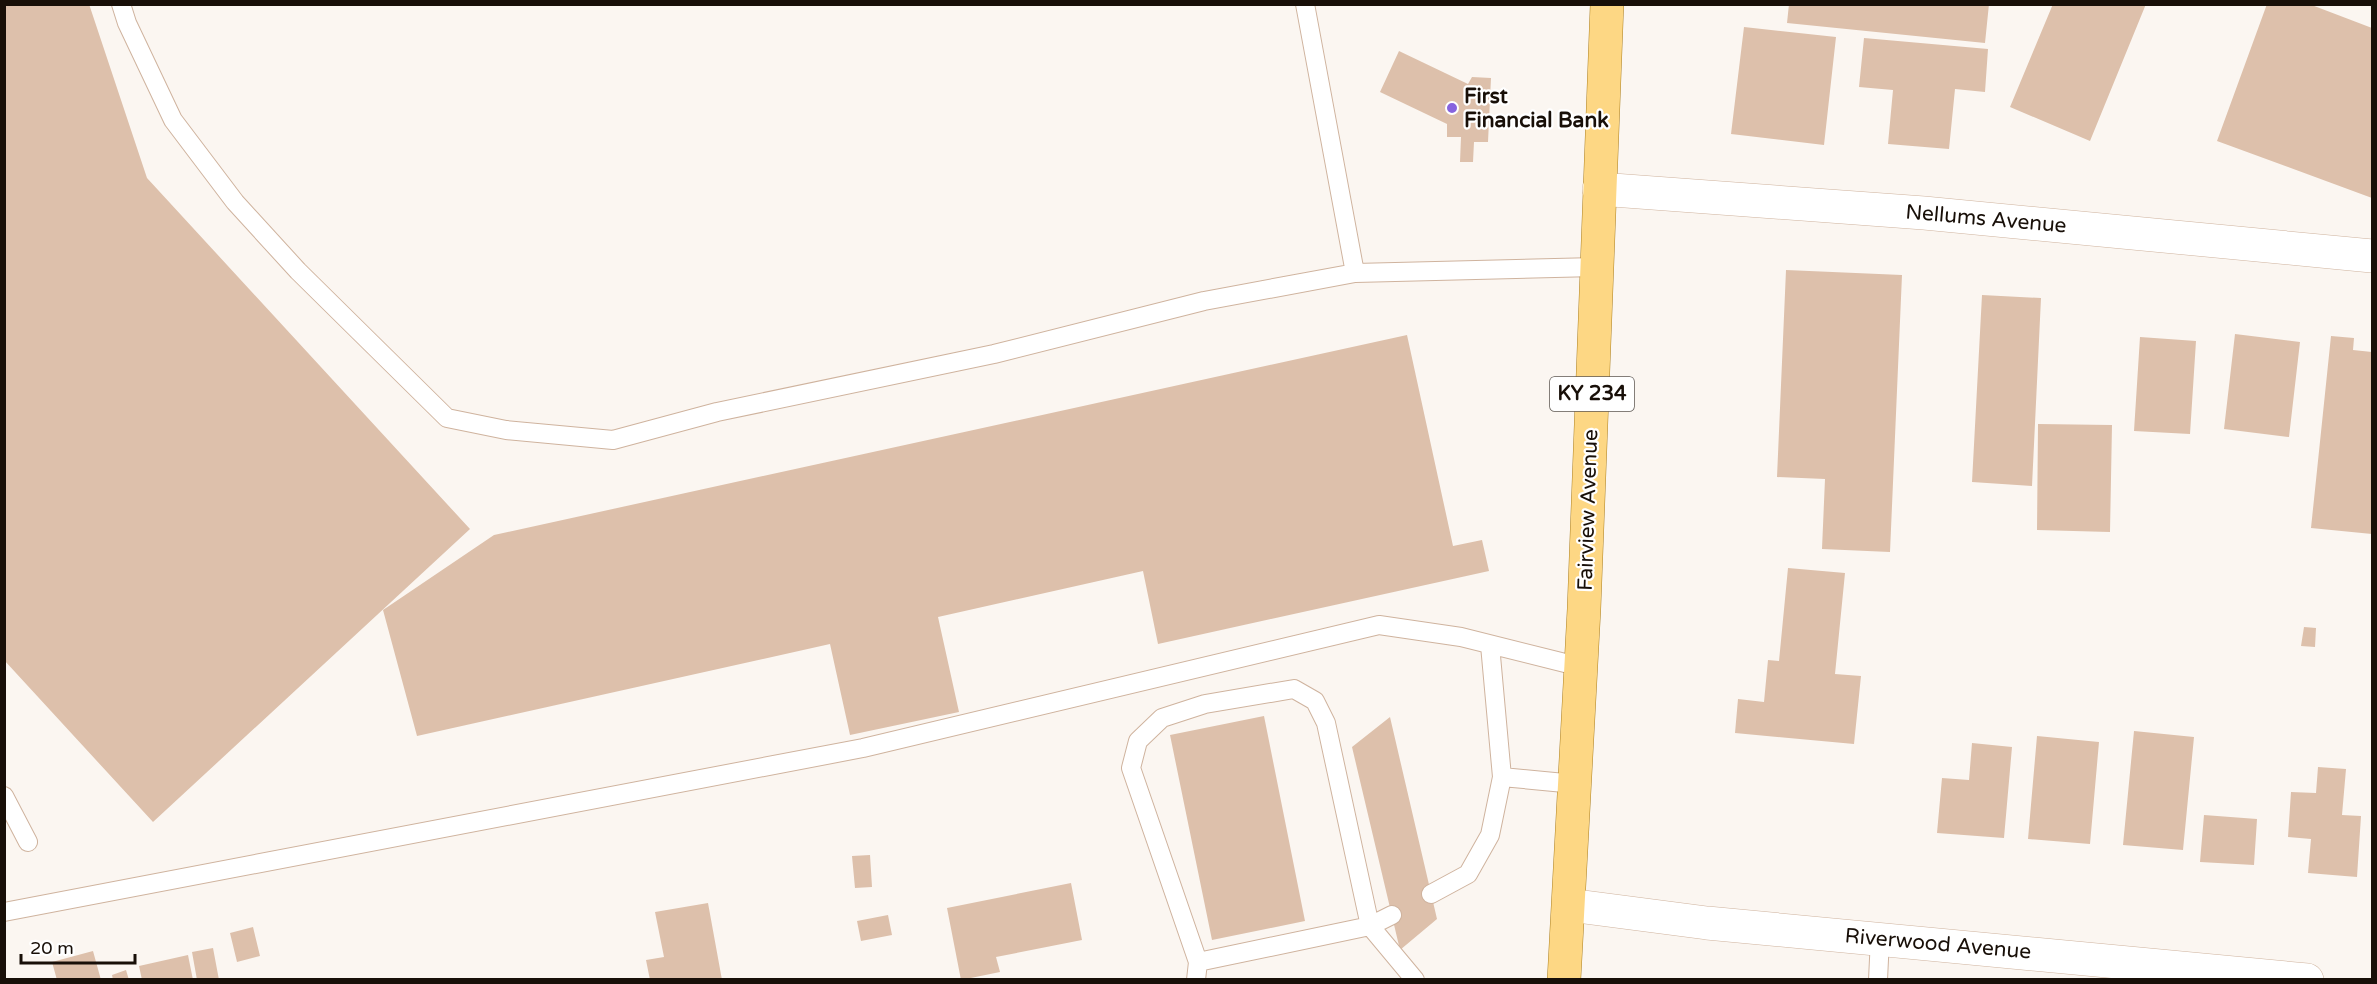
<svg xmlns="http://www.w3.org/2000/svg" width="2377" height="984" font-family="'Varela Round',sans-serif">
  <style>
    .building { fill: #ddc0ab }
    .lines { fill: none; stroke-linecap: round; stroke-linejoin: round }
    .service-casing { stroke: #cfb39e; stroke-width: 20 }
    .minor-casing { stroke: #cfb39e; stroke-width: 34 }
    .primary-casing { stroke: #ac8023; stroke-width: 34 }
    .service { stroke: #fff; stroke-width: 18 }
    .minor { stroke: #fff; stroke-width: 33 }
    .primary { stroke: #fdd784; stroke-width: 33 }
    .poi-dot { fill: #8663de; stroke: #fff; stroke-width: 2 }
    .labels { text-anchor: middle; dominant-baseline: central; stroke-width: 4.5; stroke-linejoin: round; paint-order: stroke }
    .shield { fill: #fff; stroke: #5d5752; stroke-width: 1.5 }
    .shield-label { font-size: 20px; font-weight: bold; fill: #180f08 }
    .poi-label { font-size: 21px; font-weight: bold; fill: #180f08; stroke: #fff; text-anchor: start }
    .street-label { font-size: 21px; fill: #180f08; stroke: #fff }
  </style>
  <rect width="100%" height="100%" fill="#fbf6f1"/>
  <path class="building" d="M4,4H89L147,178L470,529L153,822L4,660Z
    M1789,4H1989L1985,43L1787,23Z
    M2053,4H2146L2090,141L2010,107Z
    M2267,4H2309L2372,28V198L2217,141Z
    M1744,27L1836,37L1824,145L1731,134Z
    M1864,38L1988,49L1985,92L1955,89L1949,149L1888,144L1893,90L1859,87Z
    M1399,51L1468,84L1472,77L1491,78L1488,142H1474L1473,162H1460L1461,137H1447V124L1380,92Z
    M1786,270L1902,275L1890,552L1822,549L1825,479L1777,477Z
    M1982,295L2041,298L2032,486L1972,482Z
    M2235,334L2300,342L2289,437L2224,429Z
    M1407,335L1453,546L1482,540L1489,571L1158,644L1143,571L938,617L959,712L850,735L830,644L417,736L383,610L494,535Z
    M2331,336L2354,338L2353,350L2372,352V534L2311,528Z
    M2140,337L2196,341L2190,434L2134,431Z
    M2038,424L2112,425L2110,532L2037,530Z
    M1788,568L1845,573L1835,674L1861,676L1854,744L1735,733L1738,699L1764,702L1768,660L1779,661Z
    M2304,627L2316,628L2315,647L2301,646Z
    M1264,716L1305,921L1212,940L1170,735Z
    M1390,717L1437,919L1400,950L1352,747Z
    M2134,731L2194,737L2183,850L2123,845Z
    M2037,736L2099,742L2090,844L2028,839Z
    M1972,743L2012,747L2004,838L1937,833L1942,778L1969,780Z
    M2318,767L2346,769L2342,815L2361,816L2357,877L2308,873L2311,839L2288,837L2291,792L2316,793Z
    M2204,815L2257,819L2254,865L2200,862Z
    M870,855L872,887L855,888L852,856Z
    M1071,883L1082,940L996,957L1000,972L961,980L947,908Z
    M708,903L722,980H650L646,960L664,957L655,912Z
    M888,915L892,935L861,941L857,921Z
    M253,927L260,956L237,962L230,933Z
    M213,948L219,980H197L192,952Z
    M93,951L101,980H57L52,962Z
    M188,955L193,980H142L139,966Z
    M126,970L129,980H113L112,975Z"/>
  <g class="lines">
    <defs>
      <path id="service" d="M121,4L127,23L173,120L235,202L298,271L447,418L506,430L613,440L717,412L994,354L1204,301L1355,273
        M1305,4L1355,273L1596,267
        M1502,777L1575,784
        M4,796L28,842
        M1431,894L1468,874L1490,835L1502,777L1490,645
        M4,912L863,748L1379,625L1461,637L1581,667
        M1198,962L1370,926L1392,915
        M1196,980L1198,962L1131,768L1138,741L1162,718L1205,704L1294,689L1315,701L1326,723L1370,926L1415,980
        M1878,980L1880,938"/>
      <path id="minor" d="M1599,189L1924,213L2372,256
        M1569,905L1707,923L2307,980"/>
      <path id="primary" d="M1564,980L1584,609L1607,4"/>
    </defs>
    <use href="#service" class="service-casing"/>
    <use href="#minor" class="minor-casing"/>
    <use href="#primary" class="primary-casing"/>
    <use href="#service" class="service"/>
    <use href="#minor" class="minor"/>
    <use href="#primary" class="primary"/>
  </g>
  <circle class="poi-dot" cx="1452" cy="108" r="6"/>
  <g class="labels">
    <rect class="shield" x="1550" y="377" width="84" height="34" rx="4.5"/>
    <g class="shield-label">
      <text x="1592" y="394">KY 234</text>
    </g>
    <g class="poi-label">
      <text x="1464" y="96">First<tspan x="1464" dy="24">Financial Bank</tspan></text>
    </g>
    <g class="street-label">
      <text transform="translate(1986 219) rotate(5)">Nellums Avenue</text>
      <text transform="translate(1588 510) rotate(-88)">Fairview Avenue</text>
      <text transform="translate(1938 944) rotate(5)">Riverwood Avenue</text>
    </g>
  </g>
  <rect width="2377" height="984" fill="none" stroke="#180f08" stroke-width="12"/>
  <path d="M21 954v9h114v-9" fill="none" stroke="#180f08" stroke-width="3"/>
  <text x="30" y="954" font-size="18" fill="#180f08" stroke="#ffffff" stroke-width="4.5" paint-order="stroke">20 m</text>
</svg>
